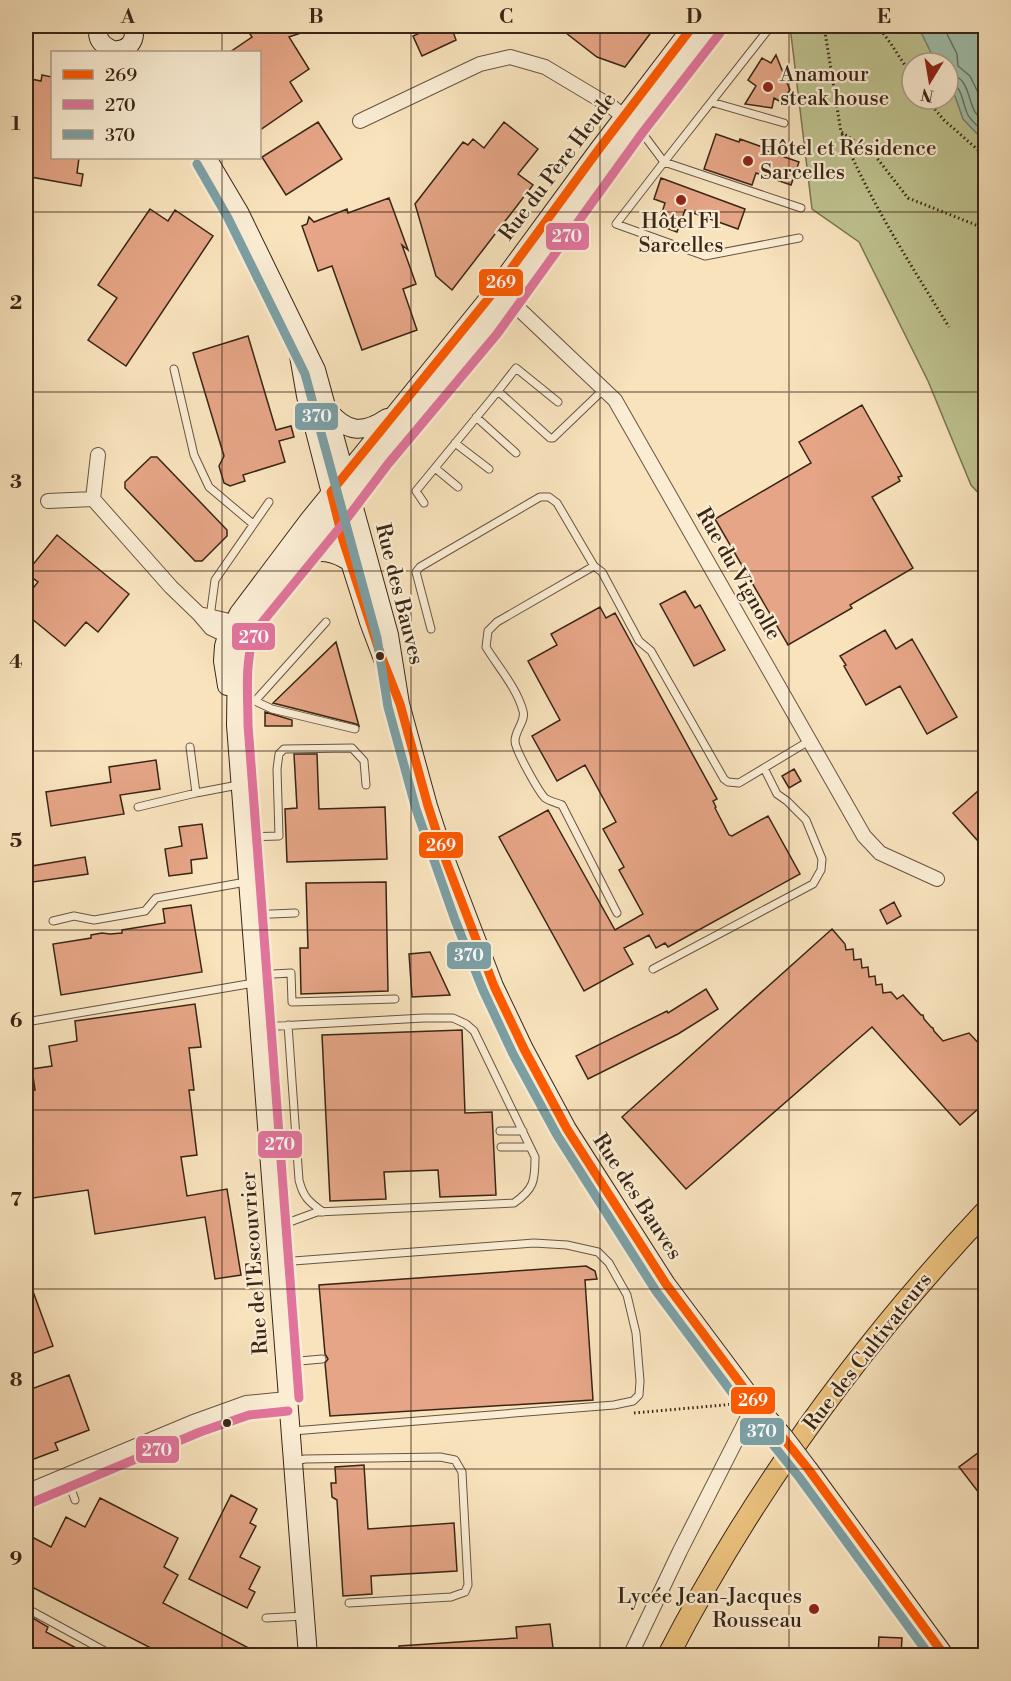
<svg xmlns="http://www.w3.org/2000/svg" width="1011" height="1681" font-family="'Libre Bodoni',serif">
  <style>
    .green { fill: #bec390; stroke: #7c7453; stroke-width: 1.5; fill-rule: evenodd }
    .water { fill: #9fbfaa; stroke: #77816f; stroke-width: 1.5 }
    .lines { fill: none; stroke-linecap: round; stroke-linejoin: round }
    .shore { stroke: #6c7260; stroke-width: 1.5 }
    .building { fill: #e5a586; stroke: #3a2516; stroke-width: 1.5 }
    .lane-casing { stroke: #6a5440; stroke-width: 9 }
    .street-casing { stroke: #6a5440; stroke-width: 16 }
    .secondary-casing { stroke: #3a2516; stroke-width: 20 }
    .primary-casing { stroke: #3a2516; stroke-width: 23 }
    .path { stroke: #3a2516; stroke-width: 3; stroke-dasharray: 1.5 3; stroke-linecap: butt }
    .lane { stroke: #faedd4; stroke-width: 7 }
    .street { stroke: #faedd4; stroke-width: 14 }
    .secondary { stroke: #faedd4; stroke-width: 18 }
    .primary { stroke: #ecc27e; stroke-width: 21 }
    .secondary-bridge-casing { stroke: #3a2516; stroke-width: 20; stroke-linecap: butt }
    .secondary-bridge { stroke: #faedd4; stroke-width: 18 }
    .bus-1-casing { stroke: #faedd4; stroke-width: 14 }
    .bus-2-casing { stroke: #faedd4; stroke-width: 14 }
    .bus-3-casing { stroke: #faedd4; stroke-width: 14 }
    .bus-1 { stroke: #ff5a00; stroke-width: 9 }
    .bus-2 { stroke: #e1749c; stroke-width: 9 }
    .bus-3 { stroke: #7ca0a5; stroke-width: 9 }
    .grid { fill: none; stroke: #3a2516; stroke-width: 1.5; stroke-opacity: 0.55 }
    .poi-dot { fill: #8f2418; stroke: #faedd4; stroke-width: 2 }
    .bus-dot { fill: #3a2516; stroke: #faedd4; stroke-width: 2 }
    .labels { text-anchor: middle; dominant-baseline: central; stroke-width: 4.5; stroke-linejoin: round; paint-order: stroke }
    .poi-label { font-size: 21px; fill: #3a2516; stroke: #faedd4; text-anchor: start }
    .street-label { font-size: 21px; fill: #3a2516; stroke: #faedd4 }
    .line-badge { stroke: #faedd4; stroke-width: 2 }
    .badge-label { font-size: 16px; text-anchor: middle; font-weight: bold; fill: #fff }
    .neatline { fill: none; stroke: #3a2516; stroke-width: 2 }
    .grid-label { font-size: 20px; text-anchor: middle; font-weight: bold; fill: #3a2516 }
  </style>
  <rect width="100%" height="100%" fill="#f8e3bd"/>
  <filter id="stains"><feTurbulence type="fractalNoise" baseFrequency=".00333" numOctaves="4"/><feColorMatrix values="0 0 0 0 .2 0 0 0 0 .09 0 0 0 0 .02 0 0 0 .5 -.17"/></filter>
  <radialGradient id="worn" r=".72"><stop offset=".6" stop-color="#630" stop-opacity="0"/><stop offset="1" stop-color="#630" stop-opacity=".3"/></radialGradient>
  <path class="green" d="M790,26H985V500L971,485L928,381L859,242L812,209ZM912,63H948V99H912Z"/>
  <path class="water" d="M918,26H985V142L963,119L955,96L948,84V63H936Z"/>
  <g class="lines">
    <path class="shore" d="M943,26L957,54L958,66L970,76L986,109
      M948,74C969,76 967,98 975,112C978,116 982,119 986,123
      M948,82C963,84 962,104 968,115C972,122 980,128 986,134"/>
  </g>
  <path class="building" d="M245,26H316V28L289,37L309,69L290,82L302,101L260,130V52H230L252,37Z
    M435,26H451L456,40L422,56L413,36Z
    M557,26H656L625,67L597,57Z
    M776,55L790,90L781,102L774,98L772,108L745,104L756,86L748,80L762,58L771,63Z
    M42,75L52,77V158H79L77,173L83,174L81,186L31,177V172L26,171V117L30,118L33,95L28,94L31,79L41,81Z
    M318,122L342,159L286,195L262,157Z
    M504,122L538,149L518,174L533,185L452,290L436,276L415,204L463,142L468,145L473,139L484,148Z
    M716,134L739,142L740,139L765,148L764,150L799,162L791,185L756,173L752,185L704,169Z
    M661,178L745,209L738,229L685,210L677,232L658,225L665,203L654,199Z
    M389,198L408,250L402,245L416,284L403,289L417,330L362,350L332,266L318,271L302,226L307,224L309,217L314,222L347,209L348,213Z
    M150,209L168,221L175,210L213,236L126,366L88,340L117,298L98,285Z
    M248,336L276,430L291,426L294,437L279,441L285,462L243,475L245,481L230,486L224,483L219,466L224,456L193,353Z
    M862,405L902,476L898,477L900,481L872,497L913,568L850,605L852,608L788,645L715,519L811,463L799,442Z
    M151,457H157L227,530V536L202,561H195L125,488V482Z
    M57,535L129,594L98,632L86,622L65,646L26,614V597L38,582L26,573Z
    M685,591L695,608L700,605L725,650L694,666L660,604Z
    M600,607L606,618L615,613L717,799L713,801L716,807L715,808L729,835L732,836L768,816L800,874L668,947L665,943L656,948L649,935L624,948L633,964L584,991L499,837L548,810L615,930L643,914L619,870L624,867L603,829L616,822L585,765L557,781L532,736L560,720L528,661L557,645L551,634Z
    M885,630L896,649L912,639L957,717L927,734L900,686L866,705L844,666L846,665L840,656Z
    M336,642L359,726L356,724L273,703Z
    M265,712L292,720V726H265Z
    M294,754H317L319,809L385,807L387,859L287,862L285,809L297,808Z
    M156,760L160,789L120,795L124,814L51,826L46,792L111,782L109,767Z
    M794,769L801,781L789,788L782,776Z
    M986,784V850L953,813Z
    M202,824L207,858L191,860L192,873L169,876L165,849L182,846L179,827Z
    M85,857L88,874L26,883V867Z
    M386,882L388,991L301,994L300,948H308L306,883Z
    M894,902L901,916L887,924L880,910Z
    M191,905L202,972L61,995L53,944L91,938V935L102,933L110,934L122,933V930L165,923L163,909Z
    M832,929L845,944L846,950L853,949L854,960L861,959L862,968L868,967L869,977L875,976L876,985L882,984L883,993L891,992L897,999L903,995L921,1015H923L924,1019L931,1027L933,1028L934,1031L943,1041L969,1033L986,1051V1102L960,1125L872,1027L686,1189L622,1117Z
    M430,952L450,995L412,997L409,954Z
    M706,989L718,1009L678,1034L588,1079L576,1056L667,1011L668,1013Z
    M195,1004L201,1047L189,1048L194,1090H189L197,1155L181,1157L187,1196L227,1189L241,1275L215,1279L205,1217L95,1234L88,1190L26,1199V1091L35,1090L32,1069L52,1066L49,1046L77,1041L75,1021Z
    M462,1030L465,1113L492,1112L496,1195L440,1197L438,1170L384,1172L386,1199L330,1201L322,1035Z
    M586,1266L595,1271L597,1279L585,1280L593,1400L330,1416L325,1363L328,1359L325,1354L319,1285Z
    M27,1275L53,1346L26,1356V1275Z
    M69,1375L89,1430L55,1443L58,1450L26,1462V1391Z
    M986,1447V1502L959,1467Z
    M364,1465L368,1529L454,1523L457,1571L371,1576L372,1594L343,1596L337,1500L332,1497L331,1483H336L335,1467Z
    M231,1495L257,1509L250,1523L256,1526L240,1557L260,1567L249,1589L255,1592L247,1608L189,1579Z
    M100,1498L178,1538L164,1567L178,1575L163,1603L264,1656H150L153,1649L26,1584V1549L32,1537L51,1547L66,1517L85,1527Z
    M26,1614L48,1627L46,1632L91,1656H26Z
    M550,1624L554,1656H399V1646L517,1638L516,1627Z
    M879,1637L902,1638L901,1656H878Z"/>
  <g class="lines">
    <defs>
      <path id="lane" d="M771,26L664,162L801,208
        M711,102L784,123
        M635,126L643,134L664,162L616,224L705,256L799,238
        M174,369L194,455L209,487L253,524
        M498,391L516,368L558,402
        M476,417L516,453
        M455,443L489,469
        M435,468L458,487
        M424,503L416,491L498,391L550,438H553L603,390
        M594,566L497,622L488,631L486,647C498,667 517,688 523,711C526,721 515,730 515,741C515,750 539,792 545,798C549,801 557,803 562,805L617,913
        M210,617L215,580L269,502
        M431,629L416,572L420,567L540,497H549L557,503L594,566L602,572L639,641L651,651L724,779L728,782L739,783L809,741
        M238,700L255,701L326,622
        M255,701L272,709L355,729
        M190,747L196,793
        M138,807L196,793L238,785
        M245,837L279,836L277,769L279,754L284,749L352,748L364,761L366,785
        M251,915L295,913
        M53,921L74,916L94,920L145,911L156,898L246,882
        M653,969L813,884L821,870L822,859L806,820L787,801L777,794L764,768
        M256,975L291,973L292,1002L395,999
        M26,1022L254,983
        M288,1025L299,1180C303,1197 309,1202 323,1212
        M260,1027L424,1018H453L466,1024L474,1031L535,1157C535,1181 534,1189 514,1203L317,1212L287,1223H275
        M500,1131H523
        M501,1147H530
        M280,1262L534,1243L567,1245L598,1252L609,1263L627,1295L636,1333L640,1381L639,1395L633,1401L614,1405L293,1431
        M288,1362L322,1359
        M295,1461L305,1459L440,1457L455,1460L462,1472L468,1585L465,1592L451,1597L349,1603
        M66,1475L75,1500
        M26,1608L112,1655
        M266,1618L305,1616"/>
      <path id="street" d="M360,121L480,64L510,57L545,67L612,107L630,122
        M501,292L615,400L864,836L880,853L937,879
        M93,499L98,455
        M48,501L93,499L171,587L199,614L211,628L236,640
        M199,614L225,620L240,627
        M26,1492L196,1421L246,1403L287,1399
        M630,1656L680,1551L755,1403"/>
      <path id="secondary" d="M99,26C95,41 104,46 116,52
        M112,50C128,52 137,41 133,26
        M207,158L239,212L316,370L389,635L400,704L428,806L446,861L494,986L524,1049L567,1129L666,1284L755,1403L784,1437
        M297,344L306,396L343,540L369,622L389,675
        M328,410C347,433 363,434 387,418
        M301,556C320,549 333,551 350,562
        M227,686L223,661L224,646L227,636L239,613L309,520L497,288L599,149L693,26
        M809,1470L945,1656
        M308,1656L236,725L237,654L242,633L246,624L336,513L379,457L488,326L633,125L711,26"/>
      <path id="primary" d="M668,1656C752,1493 861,1344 986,1211"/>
    </defs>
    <use href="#lane" class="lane-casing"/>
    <use href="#street" class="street-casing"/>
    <use href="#secondary" class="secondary-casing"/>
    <use href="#primary" class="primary-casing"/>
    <path class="path" d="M824,26L841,132L873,153L908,198L986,229
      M878,26L891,44L912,76
      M926,99L944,120L986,157
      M842,134C870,202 911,265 949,327
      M634,1413L735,1404"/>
    <use href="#lane" class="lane"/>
    <use href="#street" class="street"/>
    <use href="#secondary" class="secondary"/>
    <use href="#primary" class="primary"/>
    <defs>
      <path id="secondary-bridge" d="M784,1437L809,1470"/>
    </defs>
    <use href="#secondary-bridge" class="secondary-bridge-casing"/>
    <use href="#secondary-bridge" class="secondary-bridge"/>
    <defs>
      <path id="bus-1" d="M693,26L599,149L497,288L331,492L343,540L380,653L400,704L428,806L446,861L494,986L524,1049L567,1129L666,1284L755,1403L809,1470L945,1656"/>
      <path id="bus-2" d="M299,1398L248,725C248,694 244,659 256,630L345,521L388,464L497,334L643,132L720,33
        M31,1503L200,1432L249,1415L288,1411"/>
      <path id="bus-3" d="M197,164L228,218L305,374L377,638L388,707L416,809L455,920L483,990L513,1054L557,1135L656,1291L745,1410L799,1477L930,1656"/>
    </defs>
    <use href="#bus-1" class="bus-1-casing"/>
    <use href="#bus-2" class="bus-2-casing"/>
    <use href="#bus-3" class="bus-3-casing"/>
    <use href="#bus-1" class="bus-1"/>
    <use href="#bus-2" class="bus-2"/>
    <use href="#bus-3" class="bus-3"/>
  </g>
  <path class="grid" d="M222,26V52M411,26V1656M600,26V1656M789,26V1656M222,158V1656M26,212H986M26,392H986M26,571H986M26,751H986M26,930H986M26,1110H986M26,1289H986M26,1469H986"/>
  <g class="poi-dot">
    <circle cx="768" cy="87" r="6"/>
    <circle cx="748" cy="161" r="6"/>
    <circle cx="681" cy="200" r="6"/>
    <circle cx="814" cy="1609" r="6"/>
  </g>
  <g class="bus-dot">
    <circle cx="380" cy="656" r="5"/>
    <circle cx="227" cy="1423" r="5"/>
  </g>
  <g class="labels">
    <g class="poi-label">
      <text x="780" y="75">Anamour<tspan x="780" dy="24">steak house</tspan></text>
      <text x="760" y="149">Hôtel et Résidence<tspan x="760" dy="24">Sarcelles</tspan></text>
      <text x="681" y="222" text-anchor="middle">Hôtel F1<tspan x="681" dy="24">Sarcelles</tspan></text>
      <text x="802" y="1597" text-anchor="end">Lycée Jean-Jacques<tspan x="802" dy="24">Rousseau</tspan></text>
    </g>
    <g class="street-label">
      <text transform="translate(558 167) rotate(-53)">Rue du Père Heude</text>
      <text transform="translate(738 574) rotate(60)">Rue du Vignolle</text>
      <text transform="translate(399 594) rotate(76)">Rue des Bauves</text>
      <text transform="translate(637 1197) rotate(57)">Rue des Bauves</text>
      <text transform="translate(255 1263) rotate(-94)">Rue de l'Escouvrier</text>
      <text transform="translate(868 1352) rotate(-52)">Rue des Cultivateurs</text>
    </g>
  </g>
  <g class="line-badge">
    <rect x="545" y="222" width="45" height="29" rx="6" fill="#e1749c"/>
    <rect x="478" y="268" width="46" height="29" rx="6" fill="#ff5a00"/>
    <rect x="294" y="402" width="45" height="29" rx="6" fill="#7ca0a5"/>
    <rect x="231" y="622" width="45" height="29" rx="6" fill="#e1749c"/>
    <rect x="418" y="831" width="46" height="28" rx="6" fill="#ff5a00"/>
    <rect x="446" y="941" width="46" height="29" rx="6" fill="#7ca0a5"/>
    <rect x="257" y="1130" width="46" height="29" rx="6" fill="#e1749c"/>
    <rect x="730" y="1386" width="46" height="29" rx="6" fill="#ff5a00"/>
    <rect x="739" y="1417" width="46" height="29" rx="6" fill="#7ca0a5"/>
    <rect x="135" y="1435" width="45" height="29" rx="6" fill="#e1749c"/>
  </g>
  <g class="badge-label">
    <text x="567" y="242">270</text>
    <text x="501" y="288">269</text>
    <text x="317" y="422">370</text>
    <text x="254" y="643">270</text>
    <text x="441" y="851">269</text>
    <text x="469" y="961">370</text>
    <text x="280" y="1150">270</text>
    <text x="753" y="1406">269</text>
    <text x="762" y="1437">370</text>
    <text x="157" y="1456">270</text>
  </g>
  <rect width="1011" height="1681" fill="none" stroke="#f8e3bd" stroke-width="66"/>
  <rect x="51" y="51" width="210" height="108" fill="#faedd4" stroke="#ad9d88" stroke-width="1.5"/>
  <rect x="63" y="70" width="30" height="9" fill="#ff5a00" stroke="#ad9d88" stroke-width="1.5"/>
  <text x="105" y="81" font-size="18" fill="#3a2516">269</text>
  <rect x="63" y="100" width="30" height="9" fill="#e1749c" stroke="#ad9d88" stroke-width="1.5"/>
  <text x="105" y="111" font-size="18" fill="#3a2516">270</text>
  <rect x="63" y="130" width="30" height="9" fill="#7ca0a5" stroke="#ad9d88" stroke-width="1.5"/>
  <text x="105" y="141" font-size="18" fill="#3a2516">370</text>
  <g transform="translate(930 81) rotate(191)"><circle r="28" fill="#faedd4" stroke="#ad9d88" stroke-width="1.5"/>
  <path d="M0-4.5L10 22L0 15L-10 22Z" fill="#8f2418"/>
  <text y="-9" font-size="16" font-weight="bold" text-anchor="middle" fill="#3a2516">N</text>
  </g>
  <rect x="33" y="33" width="945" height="1615" class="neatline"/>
  <g class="grid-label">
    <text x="128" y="23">A</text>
    <text x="316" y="23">B</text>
    <text x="506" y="23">C</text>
    <text x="694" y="23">D</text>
    <text x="884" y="23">E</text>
    <text x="16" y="130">1</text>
    <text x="16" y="309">2</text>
    <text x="16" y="488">3</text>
    <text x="16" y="668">4</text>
    <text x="16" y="847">5</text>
    <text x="16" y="1027">6</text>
    <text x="16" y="1206">7</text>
    <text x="16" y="1386">8</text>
    <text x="16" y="1565">9</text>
  </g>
  <rect width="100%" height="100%" filter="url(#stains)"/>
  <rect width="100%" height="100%" fill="url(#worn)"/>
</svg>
